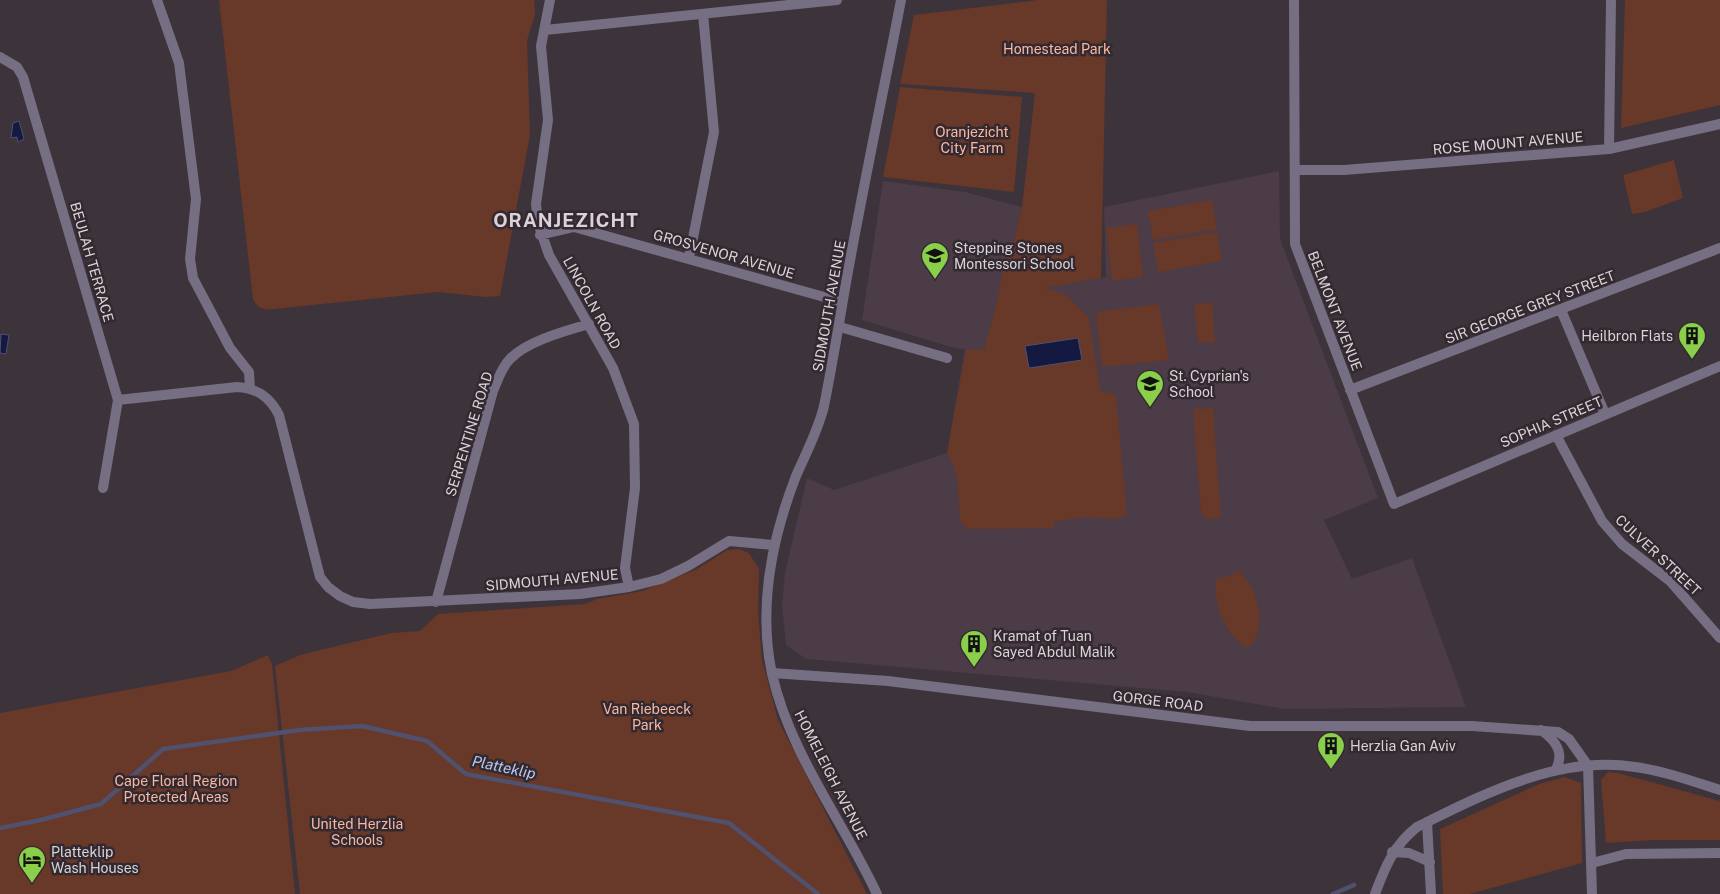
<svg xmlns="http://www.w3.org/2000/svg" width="1720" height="894" font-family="'Public Sans',sans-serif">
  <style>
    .built { fill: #4b3c47 }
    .green { fill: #683828 }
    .water { fill: #141941; stroke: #4f516e }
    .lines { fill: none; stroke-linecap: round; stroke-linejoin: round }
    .stream { stroke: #4f516e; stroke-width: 4.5 }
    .minor { stroke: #766e82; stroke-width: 10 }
    .tertiary { stroke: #766e82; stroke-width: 10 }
    .labels { text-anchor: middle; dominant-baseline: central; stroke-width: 5; stroke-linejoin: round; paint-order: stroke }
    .park-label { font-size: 14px; fill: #fab8a2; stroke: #332930 }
    .street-label { font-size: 14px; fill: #dad4d8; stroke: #332930 }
    .poi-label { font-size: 14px; fill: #dad4d8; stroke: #332930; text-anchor: start }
    .water-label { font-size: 15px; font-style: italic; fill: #bbc7f2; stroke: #332930 }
    .district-label { font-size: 19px; font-weight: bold; letter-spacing: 1px; fill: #ddd1d9; stroke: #332930 }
  </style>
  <rect width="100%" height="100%" fill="#3d333a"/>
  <path class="built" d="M1279,171L1280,239L1378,498L1324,520L1352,579L1412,558L1466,707L1285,709L1187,692L806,659L786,645L782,605L785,573L807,478L834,490L947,453L965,349L954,348L862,320L883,181L965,192L1022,207L1014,239L1005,258L1013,293L1106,277L1104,207Z"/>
  <path class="green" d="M219,0H534L535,14L527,41L530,135L500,296L486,297L438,292L274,309C263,310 258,309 253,299Z
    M1038,0H1107L1101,278L1045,288L1065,294L1089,317L1100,390L1116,395L1127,515L1117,519L1088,517L1053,522V528L967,529L960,521L957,474L947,453L966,349L984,350L997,302L1005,258L1014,239L1022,207L1035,93L900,84L914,15Z
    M1625,0H1720V105L1621,128Z
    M900,87L1022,97L1014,192L883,177Z
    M1674,160L1683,198L1645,212L1632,214L1623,175Z
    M1212,200L1217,229L1153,240L1148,211Z
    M1137,224L1143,277L1112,281L1106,228Z
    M1217,232L1222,261L1158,272L1153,243Z
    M1212,302L1215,343L1198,342L1194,305Z
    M1159,304L1169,360L1102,367L1096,312Z
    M1213,408L1221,518L1207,519L1201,513L1193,409Z
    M739,549L749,553L759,569L758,611L762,660L778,720L867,894H300L275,666L300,655L391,633L420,631L438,614L585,604L597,599L642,591L697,569L727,550Z
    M1240,571C1244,577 1250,583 1253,590C1261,607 1264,637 1248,648C1226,637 1212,603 1216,580Z
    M268,655L272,664L295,894H0V713L231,671Z
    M1608,772L1618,773L1720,801V840H1654L1606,843L1601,780Z
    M1565,777L1581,783L1582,863L1470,894H1443L1440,829L1539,784Z"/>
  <path class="water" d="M19,121L24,139L18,142L17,137L11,138L13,123Z
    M1,334L9,335L6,354L0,353Z
    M1078,338L1082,360L1029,368L1025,346Z"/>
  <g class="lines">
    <path class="stream" d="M0,828L41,820L101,804L163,749L300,730L362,726L427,741L466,774L729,823L818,894
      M1333,894L1354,885"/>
    <path class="minor" d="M157,0L179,63L196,199L190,259L193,278L230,348L249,372L250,388
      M550,0L541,46L548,120L536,204L538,223L549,255L613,368L634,424L635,488L625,568L629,587
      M1294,0L1295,244L1394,504L1720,366
      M0,57L17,67L23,77L118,400L103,488
      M1609,149L1611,0
      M1296,170H1344L1609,149L1720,124
      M540,235L574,227L842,302
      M689,258L714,132L703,14
      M1561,310L1605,414
      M840,327L947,358
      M1350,390L1720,248
      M118,400L237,387C257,388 270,397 279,415L320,577L328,587L340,596L353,602L370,604L580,594L629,587L661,579L688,566L729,541L774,545
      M1556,435L1602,521L1622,544L1670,581L1720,638
      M436,602L493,391C498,380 501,368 510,359C527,341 565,331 589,324
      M772,673L888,681L1250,726H1472L1558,732L1569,739L1588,766L1592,894
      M1541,730C1555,740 1565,752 1556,769
      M1427,822L1431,894
      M1392,852L1409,853L1430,862
      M1592,863L1626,854L1720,853"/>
    <path class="tertiary" d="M545,30L837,0
      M877,894C843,821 790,754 772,674C758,608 772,538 796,476C806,453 818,431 824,406C831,371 837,336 843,300C860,200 882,100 901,0
      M1375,894C1385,867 1394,845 1417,827C1484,794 1558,755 1635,767C1664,771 1692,781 1720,790"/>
  </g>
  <defs>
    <symbol id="school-pin" viewBox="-11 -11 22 30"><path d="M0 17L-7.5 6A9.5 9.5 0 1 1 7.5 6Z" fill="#89cf49" stroke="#332930"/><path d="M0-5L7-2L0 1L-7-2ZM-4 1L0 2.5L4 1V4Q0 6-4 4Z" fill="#111"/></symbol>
    <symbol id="building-pin" viewBox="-11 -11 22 30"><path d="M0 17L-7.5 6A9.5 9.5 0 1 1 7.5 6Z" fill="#89cf49" stroke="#332930"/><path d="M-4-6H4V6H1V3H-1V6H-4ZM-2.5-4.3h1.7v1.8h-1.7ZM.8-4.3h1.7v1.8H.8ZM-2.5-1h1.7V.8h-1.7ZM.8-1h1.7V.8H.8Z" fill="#111"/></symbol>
    <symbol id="hotel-pin" viewBox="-11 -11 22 30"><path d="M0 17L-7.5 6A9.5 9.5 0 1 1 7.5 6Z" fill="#89cf49" stroke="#332930"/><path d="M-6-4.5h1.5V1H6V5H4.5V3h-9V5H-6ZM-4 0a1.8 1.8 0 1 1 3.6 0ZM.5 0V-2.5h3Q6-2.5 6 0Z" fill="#111"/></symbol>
  </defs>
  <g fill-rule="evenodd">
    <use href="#school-pin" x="919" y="240" width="32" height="43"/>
    <use href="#building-pin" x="1676" y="320" width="32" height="43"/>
    <use href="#school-pin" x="1134" y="368" width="32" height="43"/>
    <use href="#building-pin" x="958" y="628" width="32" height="43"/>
    <use href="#building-pin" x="1315" y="730" width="32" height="43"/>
    <use href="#hotel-pin" x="16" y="844" width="32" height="43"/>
  </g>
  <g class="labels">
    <g class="park-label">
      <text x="1057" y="49">Homestead Park</text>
      <text x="972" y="132">Oranjezicht<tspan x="972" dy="16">City Farm</tspan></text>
      <text x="647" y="709">Van Riebeeck<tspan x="647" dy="16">Park</tspan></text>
      <text x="176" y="781">Cape Floral Region<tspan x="176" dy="16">Protected Areas</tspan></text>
      <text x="357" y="824">United Herzlia<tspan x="357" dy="16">Schools</tspan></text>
    </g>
    <g class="street-label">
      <text transform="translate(1508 143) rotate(-5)">ROSE MOUNT AVENUE</text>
      <text transform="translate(724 254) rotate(16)">GROSVENOR AVENUE</text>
      <text transform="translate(92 262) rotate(74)">BEULAH TERRACE</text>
      <text transform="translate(592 303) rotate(61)">LINCOLN ROAD</text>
      <text transform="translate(829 306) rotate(-80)">SIDMOUTH AVENUE</text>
      <text transform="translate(1530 307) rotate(-21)">SIR GEORGE GREY STREET</text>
      <text transform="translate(1335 311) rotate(69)">BELMONT AVENUE</text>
      <text transform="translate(1551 422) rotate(-23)">SOPHIA STREET</text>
      <text transform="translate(469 434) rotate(-73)">SERPENTINE ROAD</text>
      <text transform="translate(1658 555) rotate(43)">CULVER STREET</text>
      <text transform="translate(552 580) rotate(-5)">SIDMOUTH AVENUE</text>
      <text transform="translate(1158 701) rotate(7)">GORGE ROAD</text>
      <text transform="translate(831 775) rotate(63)">HOMELEIGH AVENUE</text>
    </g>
    <g class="poi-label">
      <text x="954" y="248">Stepping Stones<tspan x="954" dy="16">Montessori School</tspan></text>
      <text x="1673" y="336" text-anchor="end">Heilbron Flats</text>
      <text x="1169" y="376">St. Cyprian's<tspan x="1169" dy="16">School</tspan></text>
      <text x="993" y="636">Kramat of Tuan<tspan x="993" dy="16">Sayed Abdul Malik</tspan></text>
      <text x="1350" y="746">Herzlia Gan Aviv</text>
      <text x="51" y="852">Platteklip<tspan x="51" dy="16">Wash Houses</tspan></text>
    </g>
    <g class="water-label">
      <text transform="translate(504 767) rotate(12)">Platteklip</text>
    </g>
    <g class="district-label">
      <text x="566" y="220">ORANJEZICHT</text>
    </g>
  </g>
</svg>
